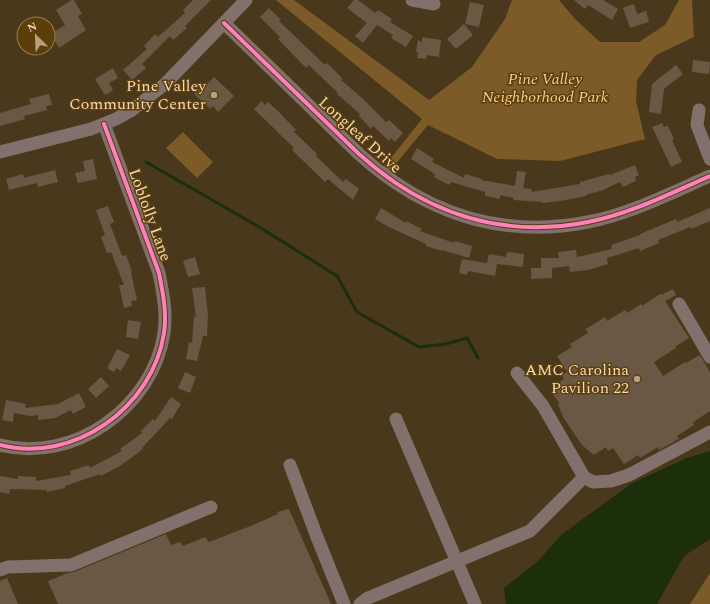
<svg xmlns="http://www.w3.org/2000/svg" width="710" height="604" font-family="Spectral,serif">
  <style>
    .green { fill: #7d5b28 }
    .water { fill: #1c2f0a }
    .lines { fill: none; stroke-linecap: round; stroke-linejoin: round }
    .stream { stroke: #1c2f0a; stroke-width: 3 }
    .building { fill: #6b5844 }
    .minor { stroke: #82706d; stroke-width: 13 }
    .cycleway-casing { stroke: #5c3e08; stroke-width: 6 }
    .cycleway { stroke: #ff80c0; stroke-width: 4 }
    .poi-dot { fill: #b6a183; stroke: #5c3e08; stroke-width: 1.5 }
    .labels { text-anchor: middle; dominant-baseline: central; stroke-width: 3; stroke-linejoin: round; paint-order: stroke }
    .park-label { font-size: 16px; font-style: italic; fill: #f9cd90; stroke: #5c3e08 }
    .poi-label { font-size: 16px; fill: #f1dabb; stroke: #5c3e08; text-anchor: end }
    .street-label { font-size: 16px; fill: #f1dabb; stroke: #5c3e08 }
  </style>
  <rect width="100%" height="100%" fill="#49381b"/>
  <path class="green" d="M276,0H294L429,100L472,67L505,19L512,0H559L575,19L600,42H639L665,25L679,0H692L694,37L656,55L637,80L636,101L645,139L560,161L497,159L428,125L389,172L382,169L422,119Z
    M183,132L213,162L197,178L166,148Z
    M710,573V604H690Z"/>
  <path class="water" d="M710,451V539L684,556L657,604H506L504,588L537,562L561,535L632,483L687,458Z"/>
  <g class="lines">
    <path class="stream" d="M146,162L261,228L337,276L357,312L419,347L446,344L467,338L478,358"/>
  </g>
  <path class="building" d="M72,0H74L82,14L78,16L86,30L59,48L51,34L65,25L56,10Z
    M193,0H211L185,26L187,28L173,40L170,36L142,64L146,68L132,80L123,70L147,49L144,46L155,34L158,37L185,13L183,10Z
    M354,0H358L375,13L378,10L392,19L390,22L413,36L406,47L391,38L393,35L377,25L363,43L355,36L367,23L347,8Z
    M574,0H603L618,9L612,20L588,5L585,9Z
    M470,2L484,5L479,27L465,24Z
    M634,4L637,14L646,11L649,22L630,28L623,8Z
    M269,8L281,20L279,21L325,65L327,63L343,79L341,80L361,97L386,122L389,120L403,133L395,142L391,138L389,141L373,126L371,129L359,116L360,114L337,94L338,93L312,68L309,65L306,68L278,39L280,37L260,17Z
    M464,24L473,35L456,49L447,39Z
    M422,37L441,40L439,57L427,55L426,59L417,58L418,52H416L418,40L422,42Z
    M693,60L710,62L709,74L692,72Z
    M676,65L683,74L664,89L661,114L649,112L652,84Z
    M113,68L118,78L109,83L113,90L105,95L95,79Z
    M214,77L234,96L218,112L213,106L210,109L194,94L204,85L205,86Z
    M49,94L52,105L46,106L47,110L24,116L25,119L0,126V113L31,104L29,99Z
    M262,101L265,105L268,102L279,112L296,130L294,132L317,154L316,156L343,182L346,179L359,189L353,200L328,179L325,182L292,150L294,148L254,109Z
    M662,123L664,127L668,126L674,139L672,140L682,162L671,167L652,127Z
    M417,148L434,159L432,162L464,178L465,174L482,179L481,180L515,186L517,171L526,172L523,188L532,189L531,192L580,184V182L609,174L610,175L635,165L639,175L635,177L636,181L623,187L620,182L603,190L586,195V196L560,201L542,203V202L513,200L514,198L500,195V199L485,196V192L451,182L449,185L434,177L435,174L411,159Z
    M93,159L97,179L78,183L75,173L85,171L83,161Z
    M55,170L58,182L38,187L37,183L9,190L6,179L23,174L24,178Z
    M108,206L114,222L110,224L122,256L126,255L132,271L131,272L137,300L131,301L132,306L124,308L119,285H124L111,252L107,253L101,237L105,235L96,210Z
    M381,208L406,223V221L422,229L420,231L454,243L455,241L472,246L469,258L442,250V251L426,246V244L389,227L375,219Z
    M710,208V221L691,229L690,227L658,240L659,243L640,251L639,248L607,258L608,264L588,270L570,272L569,266L552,268V278L531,279V268H541V258H559L558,252L576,250L577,257L612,249L611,245L640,235V234L676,219L677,222Z
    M507,252L524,254L523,267L497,264L495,276L468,271L467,275L459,273L462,259L487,263L489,254L506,257Z
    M195,257L200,274L188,277L183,261Z
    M205,287L208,315L207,336H203L197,361L186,359L189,342L192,343L194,316L196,317L192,288Z
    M673,289L676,295L665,301L689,338L676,346V348L654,362L663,376L685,362L686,363L700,355L710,372V411L693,422L694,425L677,436L679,439L659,450L658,447L640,458L638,455L624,464L613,448L608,451L606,447L594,455L582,445L571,429L563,417L558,404L559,403L552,393L553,387L564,379L562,375L567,372L557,356L572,347L570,344L588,333L586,329L605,317L607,321L625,310L627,313L641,304L642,306L660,294L661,295Z
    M128,320L141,322L138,339L126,337Z
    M117,349L130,355L121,371L116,368L114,372L108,369V366Z
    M185,372L196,377L190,393L178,388Z
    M101,377L109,386L96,398L88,389Z
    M79,393L86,407L73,414L71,410L55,418L38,420V415L30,416L14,413L13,422L2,420L6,400L26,404L25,408L58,404Z
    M171,397L181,404L172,419L170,418L142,448L143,449L120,466L101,476L100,474L65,486V488L47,492V490L10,489L9,494L0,492V476L18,479V476L36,477V481L71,475L70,471L89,465L90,468L122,451L120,449L142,433L141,431L153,419L155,421Z
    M289,509L331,604H58L48,581L68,573L74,572L166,534L171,545L180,542L183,546L205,537L209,542L253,525L278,514L277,512Z
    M7,578L18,604H0V581Z"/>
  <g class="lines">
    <path class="minor" d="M412,0L434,4
      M224,23L359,154C424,213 501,239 588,222C630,214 671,193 710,176
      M699,110L697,125L710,159
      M0,152L91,129L116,119L132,110L165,84L246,0
      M679,304L710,357
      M517,373L543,406L584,477L593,482L611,481L629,475L710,432
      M396,419L475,604
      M0,445C74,464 153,407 164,333C167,313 163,293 159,273L104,124
      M290,465L317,537L344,604
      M0,570L8,567L71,565L211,507
      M360,604L368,598L530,531L584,477"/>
    <defs>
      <path id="cycleway" d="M224,23L359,154C424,213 501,239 588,222C630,214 671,193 710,176
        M0,445C74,464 153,407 164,333C167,313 163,293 159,273L104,124"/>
    </defs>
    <use href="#cycleway" class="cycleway-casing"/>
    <use href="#cycleway" class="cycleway"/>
  </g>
  <g class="poi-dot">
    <circle cx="214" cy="95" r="4"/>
    <circle cx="637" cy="379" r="4"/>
  </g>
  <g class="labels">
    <g class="park-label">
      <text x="545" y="79">Pine Valley<tspan x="545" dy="18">Neighborhood Park</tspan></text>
    </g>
    <g class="poi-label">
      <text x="206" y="86">Pine Valley<tspan x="206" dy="18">Community Center</tspan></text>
      <text x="629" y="370">AMC Carolina<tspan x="629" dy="18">Pavilion 22</tspan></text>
    </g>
    <g class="street-label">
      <text transform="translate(360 135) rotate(42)">Longleaf Drive</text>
      <text transform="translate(150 215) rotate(70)">Loblolly Lane</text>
    </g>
  </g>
  <g transform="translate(36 36) rotate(336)"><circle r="19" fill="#5c3e08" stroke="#987c50"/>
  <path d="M0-3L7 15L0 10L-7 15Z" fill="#b6a183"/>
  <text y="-6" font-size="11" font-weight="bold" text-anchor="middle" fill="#f1dabb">N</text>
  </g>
</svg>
